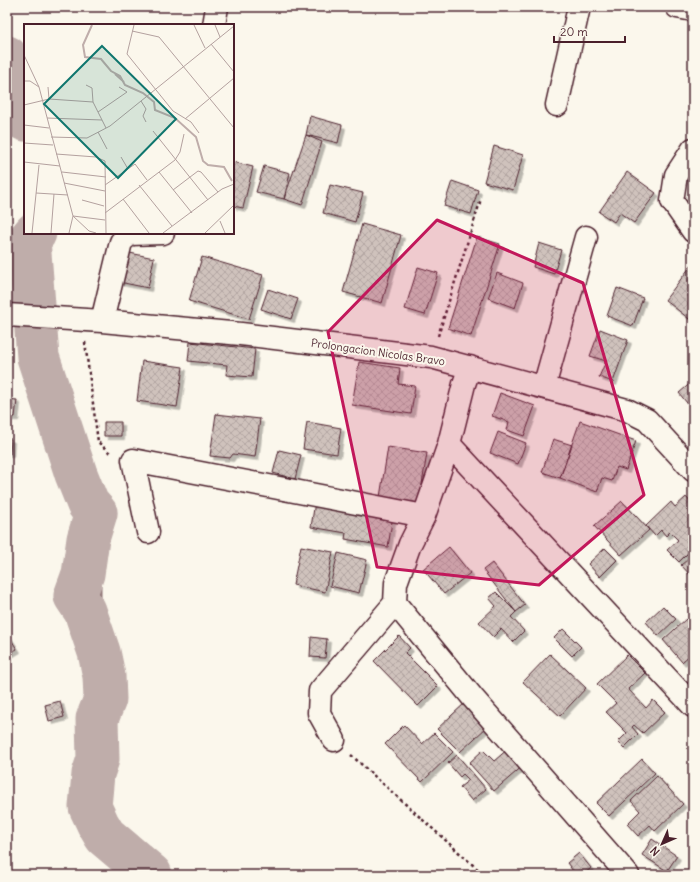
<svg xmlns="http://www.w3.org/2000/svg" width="700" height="882" font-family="Delius,sans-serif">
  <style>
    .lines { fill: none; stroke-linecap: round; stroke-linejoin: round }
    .stream { stroke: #907477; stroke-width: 7 }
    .river { stroke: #bfadaa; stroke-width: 43 }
    .building { fill: url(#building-cross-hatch); stroke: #4a1f2b; filter: url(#shadow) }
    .minor-casing { stroke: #4a1f2b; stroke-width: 25 }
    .path { stroke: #4a1f2b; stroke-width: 2.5; stroke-dasharray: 3 3; stroke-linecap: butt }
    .minor { stroke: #fbf7ec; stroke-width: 22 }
    .marked { fill: #c2185b; fill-opacity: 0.2; stroke: #c2185b; stroke-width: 3; stroke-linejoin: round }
    .labels { text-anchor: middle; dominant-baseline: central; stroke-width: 4; stroke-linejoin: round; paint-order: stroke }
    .street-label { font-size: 11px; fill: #4a1f2b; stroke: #fbf7ec }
    .inset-river { fill: none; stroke: #bfadaa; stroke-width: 2 }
    .inset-road { fill: none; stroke: #b4a19f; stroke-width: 1 }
    .view { fill: #0f766e; fill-opacity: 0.15; stroke: #0f766e; stroke-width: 2 }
    .inset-edge { fill: none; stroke: #4a1f2b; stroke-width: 2 }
  </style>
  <defs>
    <pattern id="building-cross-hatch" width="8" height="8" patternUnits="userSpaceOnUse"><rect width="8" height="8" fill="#cfc2bc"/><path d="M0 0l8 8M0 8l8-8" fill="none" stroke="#b3a6a2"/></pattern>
    <filter id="shadow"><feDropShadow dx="3.5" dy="3.5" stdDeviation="0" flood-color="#0004"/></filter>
  </defs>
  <rect width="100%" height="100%" fill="#fbf7ec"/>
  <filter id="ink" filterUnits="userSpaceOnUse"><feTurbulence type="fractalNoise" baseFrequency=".025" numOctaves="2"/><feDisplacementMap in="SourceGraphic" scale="8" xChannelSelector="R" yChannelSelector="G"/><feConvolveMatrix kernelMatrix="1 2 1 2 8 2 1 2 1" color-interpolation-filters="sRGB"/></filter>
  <g filter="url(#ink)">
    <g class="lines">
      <path class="stream" d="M89,535L98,574V610L93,635"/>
      <path class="river" d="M7,57L12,78L25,120
        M35,233L29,240L38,357L76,474L88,504L96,513L88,539L83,574L75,596L85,611L99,652L104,676L105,699L97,719L98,759L93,774L90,807L98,824L105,836L151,875"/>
    </g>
    <path class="building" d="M310,116L342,125L338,143L306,135Z
      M306,135L322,142L302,205L284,199Z
      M494,146L523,155L513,190L484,182Z
      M233,162L253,167L243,208L233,206Z
      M264,166L290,173L284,199L256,192Z
      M627,172L656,193L634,223L620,213L614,222L599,212Z
      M452,181L478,190L471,214L444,206Z
      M330,185L363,193L355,222L323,213Z
      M362,224L401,235L382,303L343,292Z
      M477,237L500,244L471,336L448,328Z
      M539,243L561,250L554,274L533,267Z
      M125,252L154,258L148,288L119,282Z
      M202,257L263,275L249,319L189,301Z
      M693,263V322L665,300Z
      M418,267L438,273L425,315L405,309Z
      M497,273L523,283L515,308L488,298Z
      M617,288L643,298L633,326L607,316Z
      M268,289L298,299L291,319L261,309Z
      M600,329L628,340L613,382L599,377L606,361L590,356Z
      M190,342L255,349L252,377L226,375L227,365L188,361Z
      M142,361L183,367L177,407L137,401Z
      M359,362L400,368L398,384L415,386L411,414L352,405Z
      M693,381V407L691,408L679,393Z
      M500,393L535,406L524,436L507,430L509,422L492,416Z
      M7,399L17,400L15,417H7Z
      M216,414L260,419L255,457L233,454L230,458L210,456Z
      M580,421L636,441L626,470L617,467L612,481L602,478L597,492L560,478Z
      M104,422H121V436H104Z
      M307,422L341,428L337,454L303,449Z
      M498,432L526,443L518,464L490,453Z
      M7,438L11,439L10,454H7Z
      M553,439L572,445L560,478L542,472Z
      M388,447L427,453L419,503L380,497Z
      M279,450L301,455L295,479L273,473Z
      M686,497L693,505V548L679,562L667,550L678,540L670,532L666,536L661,530L655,536L646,526L671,502L675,507Z
      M622,501L649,530L621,555L594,526Z
      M315,502L393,515L388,547L345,539L346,533L311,527Z
      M301,546L333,552L325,592L293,585Z
      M449,547L470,573L444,594L423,569Z
      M605,548L617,560L600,577L588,564Z
      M338,553L367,560L359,593L330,586Z
      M693,555V578L681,565Z
      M492,563L525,605L516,612L483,570Z
      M496,592L516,612L511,617L524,631L513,642L501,629L493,637L479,622L496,606L489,598Z
      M663,606L676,619L658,636L646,622Z
      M686,619L693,628V652L682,662L663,640Z
      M563,629L581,647L572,656L554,638Z
      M7,633L17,649L7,655Z
      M399,636L410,648L405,653L438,686L418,706L374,661Z
      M311,637L327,639L325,658L310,657Z
      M550,654L586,688L560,716L523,682Z
      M627,655L645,673L628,689L646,708L653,700L665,712L643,733L634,725L632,727L638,734L624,748L618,742L627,733L606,712L616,703L597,684Z
      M60,701L64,717L49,721L45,705Z
      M466,702L488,726L460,752L437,729Z
      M404,725L422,744L434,733L453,752L422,782L385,744Z
      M509,748L524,765L494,791L469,763L483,750L494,761Z
      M457,755L486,789L472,801L460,787L469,780L463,774L460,777L448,763Z
      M642,759L655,773L609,816L596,803Z
      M657,776L683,804L655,831L650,825L638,836L627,824L640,811L631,801Z
      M652,839L677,856L667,871L642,855Z
      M579,853L591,868L583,875H576L567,863Z"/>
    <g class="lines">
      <defs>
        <path id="minor" d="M677,7L693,10
          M214,25L217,7
          M557,105L579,7
          M693,149L676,175L672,201L693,231
          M7,315L102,321L241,334L431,357L627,410L647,420L693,470
          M102,321L121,242L130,234L163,233
          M470,367L464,384L449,444L424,516L410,544L396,583L395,603L473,698L628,875
          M544,387L586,237
          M449,444L693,706
          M148,532L133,460L424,516
          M334,740L319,713L320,691L395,603"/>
      </defs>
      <use href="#minor" class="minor-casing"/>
      <path class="path" d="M438,336L481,199
        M85,342L98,442L111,454
        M351,755L484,875"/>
      <use href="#minor" class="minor"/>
    </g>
  </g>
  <path class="marked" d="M437,220L583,283L644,495L539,585L377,567L328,332Z"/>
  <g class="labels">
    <g class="street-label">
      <text transform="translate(378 352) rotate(8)">Prolongacion Nicolas Bravo</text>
    </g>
  </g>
  <g transform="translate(24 24)">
    <rect width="210" height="210" fill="#fbf7ec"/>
    <path class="inset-river" d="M68,1L59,21L61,33L77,35L87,47L96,52L101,61L119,69L130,78L131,86L151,94L172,113L179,137L184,141L200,143L208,157M91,50L100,58"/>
    <path class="inset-road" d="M110,1L103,30L149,87L167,98L175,109M170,1L181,24M191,1L196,13M108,7L135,13L210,104M187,20L210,48M0,31L15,63L49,192L65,207L72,209M0,57H6L15,63M62,61L68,64L69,78M24,63L25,75M117,77L122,85L119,92L122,98M0,81L25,75L69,78L82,104M74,88L103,68L95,63M23,94L78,96M161,95L210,54M0,101L25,104M129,107L184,176M74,108L83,125M27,113L63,114L86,102L210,2M0,119L29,121M32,130L72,133L81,137L82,209M97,133L104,145M0,138L36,142M38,148L82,153M135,148L168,189M40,159L81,167M81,161L111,140L123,156M115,161L148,202M149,166L174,147L177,148L194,168M12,169L44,171M99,175L125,209M58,176L80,182M81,189L151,136L156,128L160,110M196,197L201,209M8,209L15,141M27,209L30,170M45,209L49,192L81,196M139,209L198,165L210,160M181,209L210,181"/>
    <path class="view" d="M78,22L152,95L94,154L20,80Z"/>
    <rect width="210" height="210" class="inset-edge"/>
  </g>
  <rect width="700" height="882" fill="none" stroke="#fbf7ec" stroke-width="24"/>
  <rect x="12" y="12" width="676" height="858" fill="none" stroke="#4a1f2b" stroke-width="1.5" filter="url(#ink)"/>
  <g transform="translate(662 844) rotate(225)" stroke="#fbf7ec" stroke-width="3" paint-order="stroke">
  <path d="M0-3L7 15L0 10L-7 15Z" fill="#4a1f2b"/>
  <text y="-6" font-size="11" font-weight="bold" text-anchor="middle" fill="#4a1f2b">N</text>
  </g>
  <path d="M554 36v6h71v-6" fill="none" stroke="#4a1f2b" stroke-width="2"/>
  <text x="560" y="36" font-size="12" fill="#4a1f2b" stroke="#fbf7ec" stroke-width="3" paint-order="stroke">20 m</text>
</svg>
